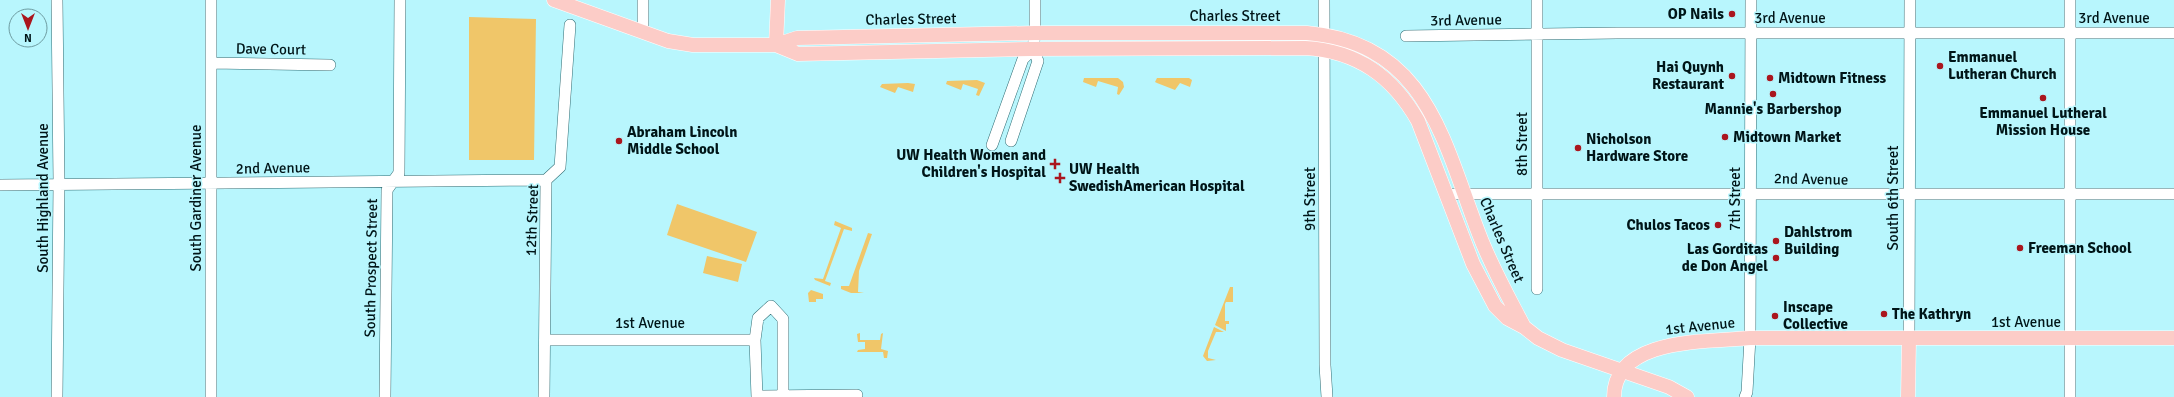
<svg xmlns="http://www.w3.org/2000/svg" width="2174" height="397" font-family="Signika,sans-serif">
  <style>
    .green { fill: #f0c669 }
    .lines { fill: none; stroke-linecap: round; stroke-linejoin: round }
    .minor-casing { stroke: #316d74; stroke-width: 12 }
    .major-casing { stroke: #fff; stroke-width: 15 }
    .minor { stroke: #fff; stroke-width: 11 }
    .major { stroke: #fcccc7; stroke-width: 14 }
    .poi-dot { fill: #aa161e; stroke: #b8f6fd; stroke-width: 1.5 }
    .labels { text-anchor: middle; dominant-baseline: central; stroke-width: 3; stroke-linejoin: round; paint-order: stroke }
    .poi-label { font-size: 15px; font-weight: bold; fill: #001518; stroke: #b8f6fd; text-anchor: start }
    .street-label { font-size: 15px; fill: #001518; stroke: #b8f6fd }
  </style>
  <rect width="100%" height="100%" fill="#b8f6fd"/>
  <path class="green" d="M469,17L536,19L534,160H469Z
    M1084,78H1118L1123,82L1124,87L1119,95L1117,94L1118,87L1098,81L1096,87L1083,82Z
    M1157,78H1189L1192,80L1190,87L1180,83L1175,90L1157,83L1155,82Z
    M977,80L985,83L979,96L976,95L978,89L963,84L961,90L946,84L947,81Z
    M908,83L915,84L913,92L898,87L895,93L880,87L882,84Z
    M677,204L757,232L746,262L667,235Z
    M835,221L852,228V231L844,229L825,281L831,283L830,286L815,280L814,278L823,279L841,228L834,225Z
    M868,233L872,234L859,271L858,292L864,293H851L841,289V286H849Z
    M707,256L742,264L738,282L703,273Z
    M1230,287H1233V302H1226L1225,304V321H1229V324H1226V331L1215,325Z
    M811,290L823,294V299H816V302H809L808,293Z
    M1214,327L1224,332H1216L1208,351V358L1216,360L1207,361L1203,356Z
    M860,333V340H880L881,334L883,333L881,349L888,351L887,358H884L883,352H857L858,350L865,349V342H858L857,334Z"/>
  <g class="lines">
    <defs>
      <path id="minor" d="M1324,0L1325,365L1327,397
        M2070,0V397
        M643,32V0
        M1406,36L1617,33H2174
        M212,63L330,65
        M1011,141L1038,61L1033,49L1035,33V0
        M992,145L1023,59L1033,49
        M0,185L546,180
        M1447,194H2174
        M1537,289V0
        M545,340H755
        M1909,340L1910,0
        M757,396L857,395
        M57,397L59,183L57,0
        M211,397V0
        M385,397L387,190L399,173L400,0
        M544,397L546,180L560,167L570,25
        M757,397L755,340L758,318L771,306L783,319V397
        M1745,397L1747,392L1750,338L1751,0"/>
      <path id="major" d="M554,0L668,41L693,45H776L797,38L1035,33H1307C1427,43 1443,141 1479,234C1491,266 1508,296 1524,327
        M776,45L798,54L1030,49L1305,48C1358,51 1393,77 1418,121L1473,264L1495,306L1507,318L1524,327L1538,338L1562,350L1669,387L1687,397
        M776,45L778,0
        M1614,397C1614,337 1708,342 1750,338H2174
        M1908,397L1909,340"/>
    </defs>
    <use href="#minor" class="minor-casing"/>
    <use href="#major" class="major-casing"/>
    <use href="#minor" class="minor"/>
    <use href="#major" class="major"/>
  </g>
  <g class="poi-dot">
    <circle cx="1732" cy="14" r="4"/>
    <circle cx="1940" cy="66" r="4"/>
    <circle cx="1732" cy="76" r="4"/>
    <circle cx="1770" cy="78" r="4"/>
    <circle cx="1773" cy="94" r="4"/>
    <circle cx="2043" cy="98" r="4"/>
    <circle cx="1725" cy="137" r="4"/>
    <circle cx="619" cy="141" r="4"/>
    <circle cx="1578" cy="148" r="4"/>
    <path d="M1053 158h4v4h4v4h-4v4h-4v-4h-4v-4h4z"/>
    <path d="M1058 172h4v4h4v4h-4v4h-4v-4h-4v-4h4z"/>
    <circle cx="1718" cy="225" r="4"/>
    <circle cx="1776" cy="241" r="4"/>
    <circle cx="2020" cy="248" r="4"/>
    <circle cx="1776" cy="258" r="4"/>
    <circle cx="1884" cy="314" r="4"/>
    <circle cx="1775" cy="316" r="4"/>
  </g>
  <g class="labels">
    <g class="poi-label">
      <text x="1724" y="14" text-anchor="end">OP Nails</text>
      <text x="1948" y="57">Emmanuel<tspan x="1948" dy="17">Lutheran Church</tspan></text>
      <text x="1724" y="67" text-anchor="end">Hai Quynh<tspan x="1724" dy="17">Restaurant</tspan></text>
      <text x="1778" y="78">Midtown Fitness</text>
      <text x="1773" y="109" text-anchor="middle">Mannie's Barbershop</text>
      <text x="2043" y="113" text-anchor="middle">Emmanuel Lutheral<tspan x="2043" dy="17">Mission House</tspan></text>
      <text x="627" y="132">Abraham Lincoln<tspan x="627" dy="17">Middle School</tspan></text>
      <text x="1733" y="137">Midtown Market</text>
      <text x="1586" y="139">Nicholson<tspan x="1586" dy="17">Hardware Store</tspan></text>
      <text x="1046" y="155" text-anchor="end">UW Health Women and<tspan x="1046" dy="17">Children's Hospital</tspan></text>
      <text x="1069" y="169">UW Health<tspan x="1069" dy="17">SwedishAmerican Hospital</tspan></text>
      <text x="1710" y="225" text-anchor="end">Chulos Tacos</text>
      <text x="1784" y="232">Dahlstrom<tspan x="1784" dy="17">Building</tspan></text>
      <text x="2028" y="248">Freeman School</text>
      <text x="1768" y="249" text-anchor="end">Las Gorditas<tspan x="1768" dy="17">de Don Angel</tspan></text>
      <text x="1783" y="307">Inscape<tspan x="1783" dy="17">Collective</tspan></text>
      <text x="1892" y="314">The Kathryn</text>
    </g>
    <g class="street-label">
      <text x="1235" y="16">Charles Street</text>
      <text x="1790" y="18">3rd Avenue</text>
      <text x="2114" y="18">3rd Avenue</text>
      <text transform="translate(911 19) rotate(-1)">Charles Street</text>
      <text transform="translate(1466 20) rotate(-1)">3rd Avenue</text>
      <text transform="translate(271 49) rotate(1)">Dave Court</text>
      <text transform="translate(1522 144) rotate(-90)">8th Street</text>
      <text transform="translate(273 168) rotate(-1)">2nd Avenue</text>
      <text transform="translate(1811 179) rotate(1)">2nd Avenue</text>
      <text transform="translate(43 198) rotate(-90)">South Highland Avenue</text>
      <text transform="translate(196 198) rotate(-90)">South Gardiner Avenue</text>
      <text transform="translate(1893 198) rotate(-90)">South 6th Street</text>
      <text transform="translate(1310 199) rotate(-90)">9th Street</text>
      <text transform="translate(1735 199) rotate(-90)">7th Street</text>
      <text transform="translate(532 220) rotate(-88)">12th Street</text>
      <text transform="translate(1502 240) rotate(67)">Charles Street</text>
      <text transform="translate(371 268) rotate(-89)">South Prospect Street</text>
      <text x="2026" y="322">1st Avenue</text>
      <text x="650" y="323">1st Avenue</text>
      <text transform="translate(1700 326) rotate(-6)">1st Avenue</text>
    </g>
  </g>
  <g transform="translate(28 28) rotate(180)"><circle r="19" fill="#b8f6fd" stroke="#6e9ca1"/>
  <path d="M0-3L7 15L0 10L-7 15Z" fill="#aa161e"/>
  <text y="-6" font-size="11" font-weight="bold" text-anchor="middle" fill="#001518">N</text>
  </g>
</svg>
